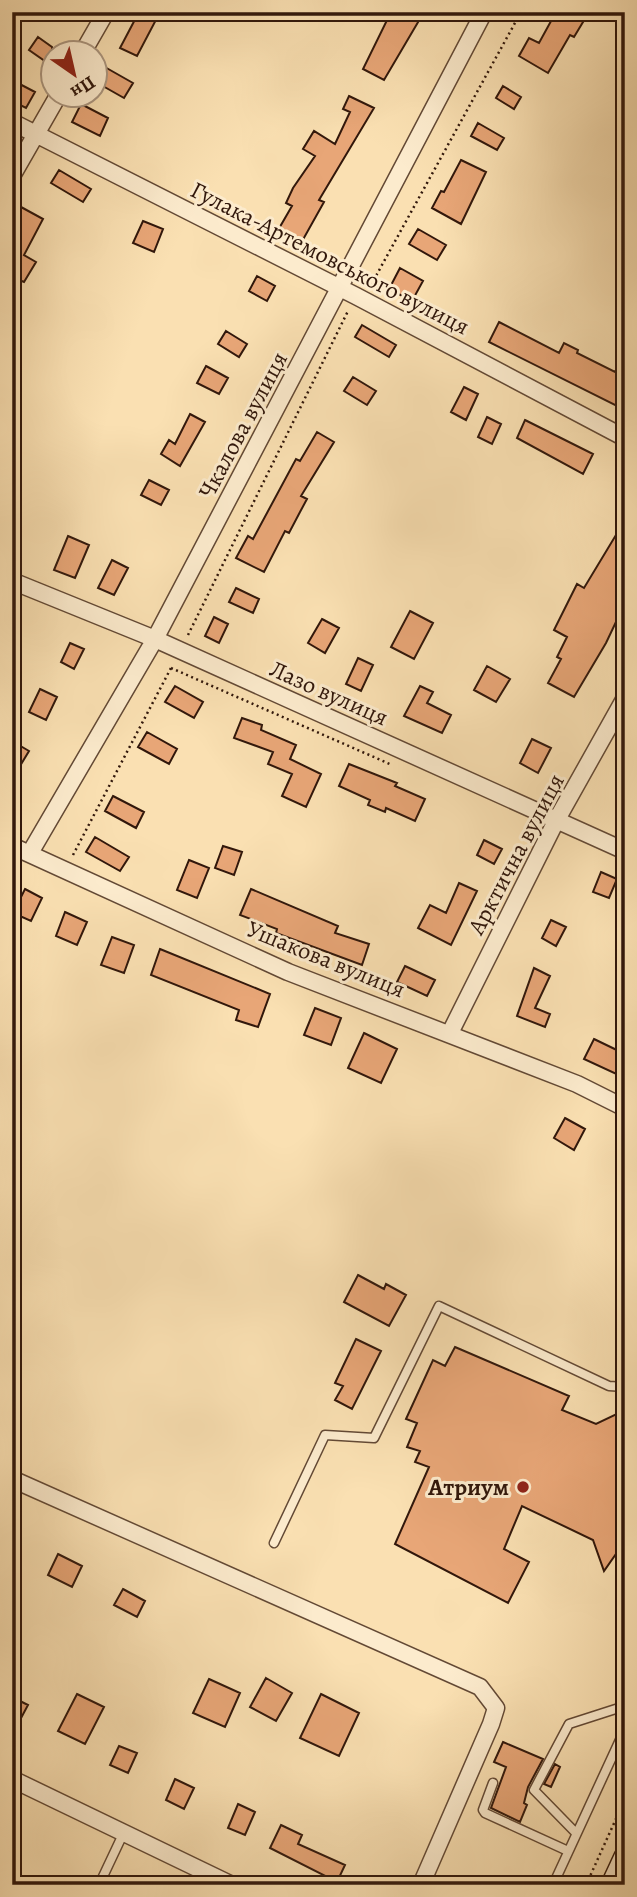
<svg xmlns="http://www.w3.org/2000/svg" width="637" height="1897" font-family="Alegreya,serif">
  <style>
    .building { fill: #e8a677; stroke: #31170b; stroke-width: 2 }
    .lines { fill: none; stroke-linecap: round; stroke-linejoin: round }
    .service-casing { stroke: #634935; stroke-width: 11 }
    .minor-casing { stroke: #634935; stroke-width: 19 }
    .secondary-casing { stroke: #31170b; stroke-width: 24 }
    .path { stroke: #31170b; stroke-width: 2.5; stroke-dasharray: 2 3.5; stroke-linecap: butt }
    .service { stroke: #fcebcd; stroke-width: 8 }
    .minor { stroke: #fcebcd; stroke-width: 16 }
    .secondary { stroke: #fcebcd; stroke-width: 21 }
    .poi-dot { fill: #8f2418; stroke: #fcebcd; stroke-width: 2.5 }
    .labels { text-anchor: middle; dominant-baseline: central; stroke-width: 6; stroke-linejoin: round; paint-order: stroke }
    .street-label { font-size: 24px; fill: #31170b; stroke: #fcebcd }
    .poi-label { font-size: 24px; font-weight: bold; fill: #31170b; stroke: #fcebcd; text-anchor: end }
  </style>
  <rect width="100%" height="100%" fill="#fae0b2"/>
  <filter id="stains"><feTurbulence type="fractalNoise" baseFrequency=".00286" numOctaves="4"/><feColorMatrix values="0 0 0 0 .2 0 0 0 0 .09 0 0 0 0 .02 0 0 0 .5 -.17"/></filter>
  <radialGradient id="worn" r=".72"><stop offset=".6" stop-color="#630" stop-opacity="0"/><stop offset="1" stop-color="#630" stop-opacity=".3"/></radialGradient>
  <path class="building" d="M139,12L158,16L137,56L120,48Z
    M391,12H424L384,80L363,69Z
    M556,12H577L586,17L574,37L570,35L548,73L519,56L529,38L539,43Z
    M38,37L52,47V66L29,50Z
    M103,66L133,83L124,98L94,81Z
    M12,80L35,92L26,108L12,101Z
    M503,86L521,97L514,109L496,98Z
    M349,96L374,108L319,200L324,202L300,245L277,232L292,206L286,203L293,188L315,156L303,149L314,131L335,144L350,112L343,109Z
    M81,104L108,118L100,136L72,122Z
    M478,123L504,138L497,150L471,136Z
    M461,160L486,172L461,224L432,208L441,191L444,192Z
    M59,170L91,189L83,202L51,183Z
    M21,207L43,219L24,255L36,262L24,282L12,277V224Z
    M143,221L163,229L154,252L133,243Z
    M418,229L446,245L437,260L409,244Z
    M400,268L423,281L412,301L389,289Z
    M257,276L275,286L267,301L249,291Z
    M499,322L559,353L564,343L578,350L577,353L615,372L625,354V401L621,408L489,342Z
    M362,325L396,345L389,357L355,337Z
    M226,331L247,344L239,357L218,344Z
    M206,366L228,378L219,394L197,383Z
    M353,377L376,391L367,405L344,391Z
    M464,387L478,394L466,420L451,412Z
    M190,414L205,422L180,466L161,454L169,440L175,444Z
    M487,417L501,424L492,444L478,437Z
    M525,420L593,454L583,474L517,438Z
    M317,432L334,442L301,496L307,499L300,512L289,533L285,531L264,572L236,558L248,536L253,539L296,459L300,461Z
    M149,480L169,490L161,505L141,495Z
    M625,520V603L606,643L574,697L548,683L561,659L557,657L567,637L554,630L577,584L584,588Z
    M68,536L89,545L75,578L54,570Z
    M112,560L128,568L114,595L98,588Z
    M236,588L259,599L253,613L229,602Z
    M410,611L433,623L414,659L391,647Z
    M214,617L228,624L219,643L205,636Z
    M322,619L339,628L325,653L308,643Z
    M70,643L84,649L74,669L61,662Z
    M358,658L373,665L361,691L346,684Z
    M487,666L510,679L496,702L474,690Z
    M175,686L203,702L194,718L165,702Z
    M420,686L433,692L427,703L451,715L442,733L404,716Z
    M40,689L57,697L46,720L29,712Z
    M242,718L262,725L261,730L296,745L290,759L321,774L306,807L282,796L292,774L268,764L273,752L234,738Z
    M147,732L177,749L169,764L138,747Z
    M532,739L551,748L538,773L520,763Z
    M12,741L29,751L20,766L12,760Z
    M349,764L397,783L395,786L425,799L415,821L386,808L385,812L368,805L370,800L339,786Z
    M113,796L144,812L136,828L105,811Z
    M95,837L129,857L120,871L86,852Z
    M484,840L502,849L494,864L477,855Z
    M223,846L242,852L234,875L215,868Z
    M189,860L209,868L197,898L177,890Z
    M601,872L617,879L609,898L593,892Z
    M459,883L477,891L451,945L418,928L430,905L446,913Z
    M25,889L42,898L31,921L13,913Z
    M251,889L338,926L335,933L369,944L362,965L276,933L277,929L240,915Z
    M65,912L87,922L77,945L56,936Z
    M551,920L566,927L556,946L542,938Z
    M112,937L134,945L124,973L101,965Z
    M160,949L270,994L258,1027L236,1020L239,1010L151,975Z
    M405,966L435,980L427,996L397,982Z
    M534,968L550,976L535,1008L550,1014L545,1027L517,1016Z
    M315,1008L341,1018L331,1045L304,1035Z
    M364,1033L397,1049L381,1083L348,1068Z
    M594,1039L625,1054V1078L584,1059Z
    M565,1118L585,1129L574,1150L554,1138Z
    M358,1275L384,1289L386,1284L406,1295L389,1326L344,1302Z
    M356,1339L381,1351L352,1409L335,1400L343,1386L335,1383Z
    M455,1347L569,1396L562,1410L596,1424L625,1410V1541L604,1571L593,1540L522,1506L504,1549L529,1562L508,1603L395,1544L429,1467L415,1462L420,1451L407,1447L417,1423L406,1419L433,1360L445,1366Z
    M58,1554L82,1566L72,1587L48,1575Z
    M123,1589L145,1601L137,1617L114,1605Z
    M266,1678L292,1693L276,1721L250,1707Z
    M209,1679L240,1693L225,1727L193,1713Z
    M77,1694L104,1707L85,1744L58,1731Z
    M321,1694L359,1713L339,1756L300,1738Z
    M12,1697L28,1705L12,1735Z
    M503,1742L543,1759L528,1787L524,1803L527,1805L520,1822L491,1808L506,1767L494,1762Z
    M119,1746L137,1753L128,1773L110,1765Z
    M555,1764L560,1767L551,1787L544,1784Z
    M175,1779L194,1788L184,1809L166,1800Z
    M238,1804L255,1812L245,1835L228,1828Z
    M281,1825L302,1835L298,1844L345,1865L337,1882L270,1848Z"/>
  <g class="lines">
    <defs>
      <path id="service" d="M274,1543L325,1435L374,1438L439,1306L609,1386L625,1387
        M493,1783L483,1810L485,1813L568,1851
        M576,1833L534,1790L569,1724L625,1706
        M99,1885L124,1832
        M553,1885L625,1729"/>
      <path id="minor" d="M624,12H625
        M83,52L106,12
        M12,122L356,296L625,438
        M12,176L59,94
        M12,581L155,639L625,851
        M12,846L288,972L577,1084L625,1108
        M30,853L155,639L484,12
        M450,1033L556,821L625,698
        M12,1479L480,1687L496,1708L491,1724L421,1885
        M12,1779L232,1885"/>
      <path id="secondary" d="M612,1885L625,1857"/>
    </defs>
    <use href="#service" class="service-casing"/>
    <use href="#minor" class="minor-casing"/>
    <use href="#secondary" class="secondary-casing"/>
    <path class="path" d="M371,285L521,12
      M188,635L348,311
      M171,668L392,765
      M73,855L172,666
      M586,1885L625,1799"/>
    <use href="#service" class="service"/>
    <use href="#minor" class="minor"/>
    <use href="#secondary" class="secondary"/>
  </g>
  <circle class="poi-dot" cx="523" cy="1487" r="7"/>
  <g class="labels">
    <g class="street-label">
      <text transform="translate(330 258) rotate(27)">Гулака-Артемовського вулиця</text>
      <text transform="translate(243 425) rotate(-62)">Чкалова вулиця</text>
      <text transform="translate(329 693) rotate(24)">Лазо вулиця</text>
      <text transform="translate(516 854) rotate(-62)">Арктична вулиця</text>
      <text transform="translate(326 959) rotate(22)">Ушакова вулиця</text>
    </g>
    <g class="poi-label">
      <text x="509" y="1487">Атриум</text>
    </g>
  </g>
  <rect width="637" height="1897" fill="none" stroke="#fae0b2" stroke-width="42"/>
  <rect x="14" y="14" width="609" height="1869" fill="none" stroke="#31170b" stroke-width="3.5"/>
  <rect x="21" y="21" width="595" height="1855" fill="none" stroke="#31170b" stroke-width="2"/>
  <g transform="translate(74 74) rotate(146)"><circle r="33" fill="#fcebcd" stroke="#ab967f" stroke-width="2"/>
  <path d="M0-5L12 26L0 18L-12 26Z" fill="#8f2418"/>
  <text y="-10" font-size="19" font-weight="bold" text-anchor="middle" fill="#31170b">Пн</text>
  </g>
  <rect width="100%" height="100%" filter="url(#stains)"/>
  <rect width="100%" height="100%" fill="url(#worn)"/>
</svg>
